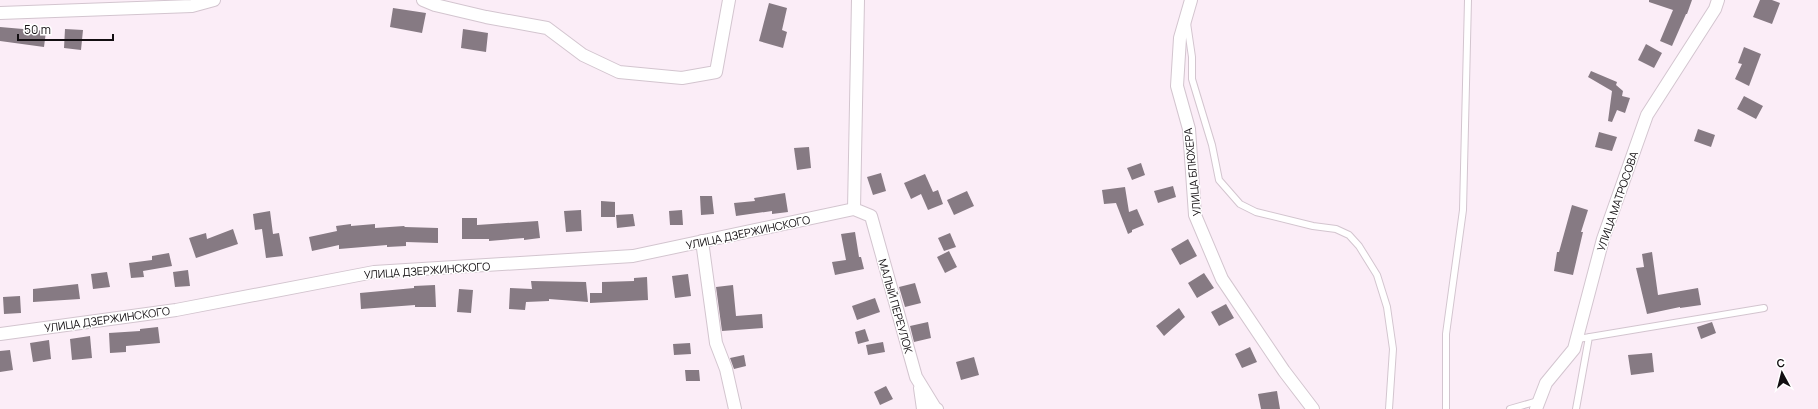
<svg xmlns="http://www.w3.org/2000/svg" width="1818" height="409" font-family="Manrope,sans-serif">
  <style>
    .building { fill: #867a83 }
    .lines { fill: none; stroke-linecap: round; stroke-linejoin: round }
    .lane-casing { stroke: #d3c5cf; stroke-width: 8 }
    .street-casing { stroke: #d3c5cf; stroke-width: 14 }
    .lane { stroke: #fff; stroke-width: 6 }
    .street { stroke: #fff; stroke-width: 12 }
    .labels { text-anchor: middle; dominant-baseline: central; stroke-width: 3; stroke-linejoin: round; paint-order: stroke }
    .street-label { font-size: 11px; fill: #120e11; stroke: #fff }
  </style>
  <rect width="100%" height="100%" fill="#fbedf7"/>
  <path class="building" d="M1649,0H1692L1687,14H1686L1672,46L1660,41L1673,10L1649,2Z
    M1760,0H1772L1780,3L1772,24L1753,17Z
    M769,3L787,8L782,30L787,32L783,48L759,41Z
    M393,8L426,13L422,33L390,27Z
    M0,27L46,31L44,47L0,41Z
    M65,29L83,30L81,50L64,48Z
    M463,29L488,33L486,52L461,48Z
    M1646,44L1662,53L1654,68L1638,60Z
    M1744,47L1761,54L1749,86L1735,79L1742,64L1738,63Z
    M1591,71L1617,82L1616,85L1623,91L1622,96L1630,98L1625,113L1617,110L1612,122L1608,121L1612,91L1588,77Z
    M1744,96L1763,106L1756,119L1737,109Z
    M1698,129L1715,135L1711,147L1694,141Z
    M1599,132L1617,137L1612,151L1595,147Z
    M809,147L811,168L797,170L794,148Z
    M1141,163L1145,175L1132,180L1127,168Z
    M881,173L886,191L873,195L867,177Z
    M925,174L933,192L938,190L943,204L928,210L921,194L911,199L904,183Z
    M1173,186L1176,197L1158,203L1154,191Z
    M1125,187L1129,212L1137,209L1144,225L1132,230V232L1128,234L1116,203L1104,204L1102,190Z
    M967,191L974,206L954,215L947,200Z
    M785,193L788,212L772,214V211L736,216L734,203L755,201L754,198Z
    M700,196H712L714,214L701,215Z
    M601,201L615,202V217H601Z
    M1572,205L1588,210L1581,232H1583L1573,275L1554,271L1557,252H1559Z
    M581,210L582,231L566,232L564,211Z
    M682,210L683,225H670L669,211Z
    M270,211L273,234L279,233L283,256L266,258L262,229L255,230L253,214Z
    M633,214L635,226L617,228L616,215Z
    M462,218H477V225L538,221L540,238L524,240V238L489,241V239H462Z
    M351,224V226L375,224V228L404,226L405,227L438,228V243L406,242V246L387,247V245L339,249V245L312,251L309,237L337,231L336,226Z
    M233,229L238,244L196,258L189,238L206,233L207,239Z
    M855,232L859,257H861L864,269L835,275L832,262L846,260L841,234Z
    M950,233L956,247L944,251L938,238Z
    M1188,239L1197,256L1180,265L1171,249Z
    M949,251L957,267L945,273L937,257Z
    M1652,252L1658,295L1698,288L1701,305L1680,308V307L1647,314L1636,268L1644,267L1642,254Z
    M169,253L172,266L143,271L144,277L131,278L129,263L152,260V256Z
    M188,270L190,286L175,287L173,272Z
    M107,272L110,287L93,289L91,274Z
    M1204,273L1214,288L1197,298L1188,283Z
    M688,274L691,296L675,298L672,276Z
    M647,277L648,300L590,303V293H602V282L634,281V278Z
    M531,281L586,282L588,302L549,299V301L526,302L525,310L509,309L510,288L532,289Z
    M915,283L921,303L905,307L899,287Z
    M78,284L80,299L33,302V289Z
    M435,285L436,307H415V305L361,309L360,293L414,288V286Z
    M733,285L736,316L762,314L763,328L722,331L716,287Z
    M459,289L473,290L471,313L457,312Z
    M20,296L21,313L4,314L3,297Z
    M875,298L880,312L857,320L852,306Z
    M1226,304L1234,318L1219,326L1211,312Z
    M1179,308L1185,317L1164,336L1156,326Z
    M928,322L931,338L914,342L910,326Z
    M1712,322L1716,333L1701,339L1697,327Z
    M158,327L160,343L126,346V352L110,353L109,333L140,331V329Z
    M865,329L869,341L858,344L855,332Z
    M90,336L92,358L72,360L70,339Z
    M49,340L51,359L33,362L30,343Z
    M883,342L885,352L868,355L866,345Z
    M690,343L691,354L674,355L673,344Z
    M1250,347L1257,362L1242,368L1235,354Z
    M10,350L13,370L0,372V351Z
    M1652,353L1654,372L1631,375L1628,355Z
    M744,355L746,366L734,369L730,358Z
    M974,357L979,375L961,380L956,362Z
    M685,370H699L700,381H686Z
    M886,386L893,399L880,405L874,392Z
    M1277,391L1280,409H1261L1258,394Z"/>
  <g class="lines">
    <defs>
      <path id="lane" d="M1187,23L1192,57V79L1212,145L1219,180L1240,204L1256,212L1313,226L1336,229L1349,235L1359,246L1377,275L1387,307L1393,349L1389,409
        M1578,339L1764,308
        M1446,409V334L1463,210L1468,0
        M1510,409L1538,401
        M1576,409L1589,337"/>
      <path id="street" d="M423,0L435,5L486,17L547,28L583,55L619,72L682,78L716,72L729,0
        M1191,0L1180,38L1177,86L1189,129L1195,215L1222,279L1284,371L1313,409
        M0,13L192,6L214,0
        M854,209L871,216L916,377L935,408L937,409
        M854,209L858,0
        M702,241L716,343L726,369L735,409
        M0,334L176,310L374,272L633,256L854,209
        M920,388L923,409
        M1536,409L1546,383L1574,349L1603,239L1647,115L1715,9L1718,0"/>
    </defs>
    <use href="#lane" class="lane-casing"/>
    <use href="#street" class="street-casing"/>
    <use href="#lane" class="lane"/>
    <use href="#street" class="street"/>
  </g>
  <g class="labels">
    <g class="street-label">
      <text transform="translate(1192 172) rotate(-96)">УЛИЦА БЛЮХЕРА</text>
      <text transform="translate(1617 201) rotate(-71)">УЛИЦА МАТРОСОВА</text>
      <text transform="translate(748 232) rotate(-12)">УЛИЦА ДЗЕРЖИНСКОГО</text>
      <text transform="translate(427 270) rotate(-4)">УЛИЦА ДЗЕРЖИНСКОГО</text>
      <text transform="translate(896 306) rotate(74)">МАЛЫЙ ПЕРЕУЛОК</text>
      <text transform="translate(107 319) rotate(-8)">УЛИЦА ДЗЕРЖИНСКОГО</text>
    </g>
  </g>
  <g transform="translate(1782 373) rotate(353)" stroke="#ffffff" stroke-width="3" paint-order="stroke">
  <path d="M0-3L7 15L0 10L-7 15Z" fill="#120e11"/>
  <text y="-6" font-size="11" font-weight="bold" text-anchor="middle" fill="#120e11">С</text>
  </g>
  <path d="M18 34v6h95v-6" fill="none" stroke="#120e11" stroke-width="2"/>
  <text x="24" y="34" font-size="12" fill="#120e11" stroke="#ffffff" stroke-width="3" paint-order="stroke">50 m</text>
</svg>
